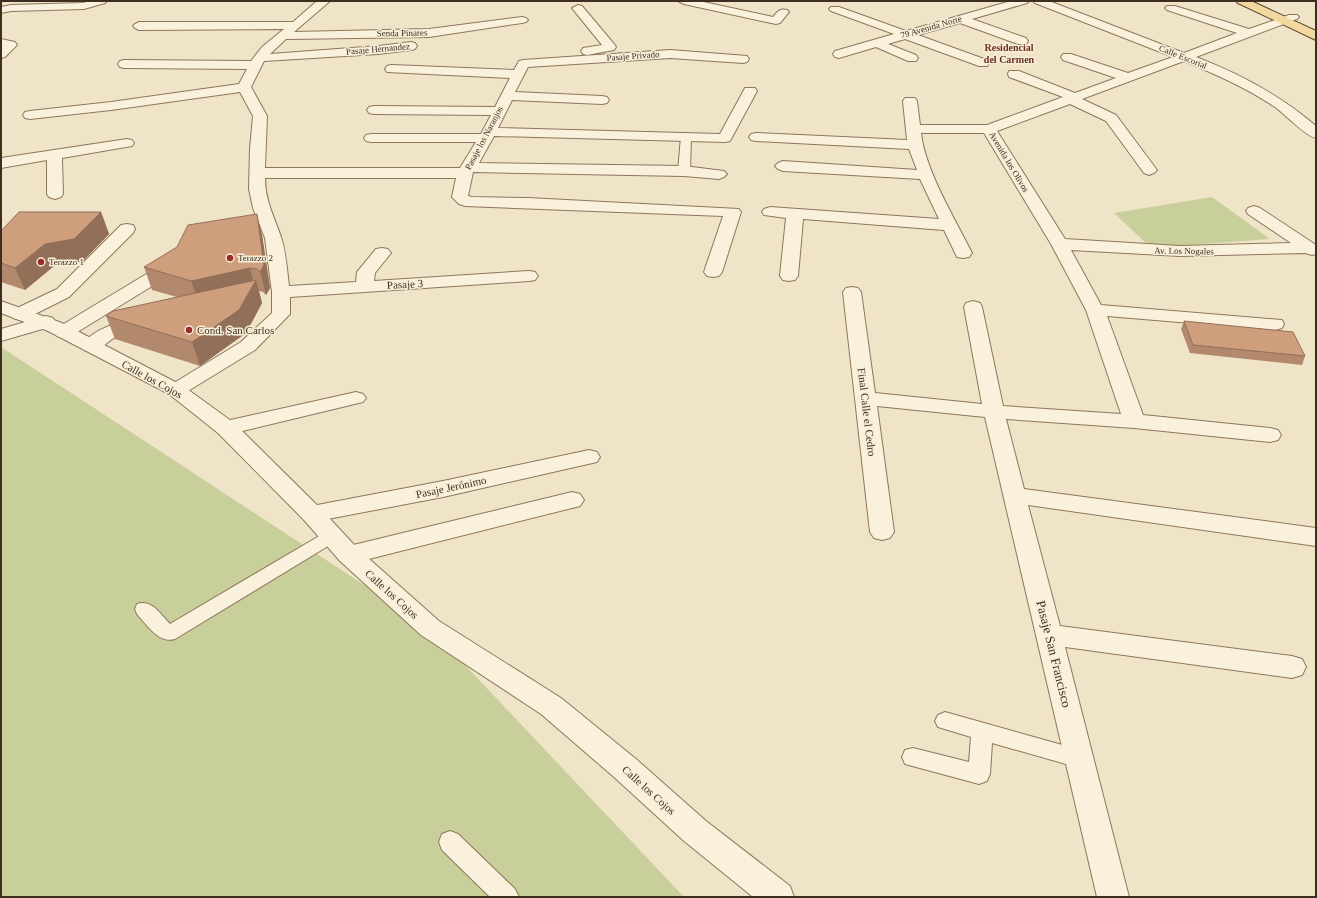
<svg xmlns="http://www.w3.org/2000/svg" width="1317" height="898" font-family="'Times New Roman',serif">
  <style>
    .green { fill: #c9cf9b }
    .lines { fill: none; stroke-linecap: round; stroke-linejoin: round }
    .service-casing { stroke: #8d765c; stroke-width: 2 }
    .pedestrian-casing { stroke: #8d765c; stroke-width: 2 }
    .minor-casing { stroke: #8d765c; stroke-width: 2 }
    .tertiary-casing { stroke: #8d765c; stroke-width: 2 }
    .primary-casing { stroke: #5b4430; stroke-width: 2 }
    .service { fill: #faf1dc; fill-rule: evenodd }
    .pedestrian { fill: #faf1dc; fill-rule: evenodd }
    .minor { fill: #faf1dc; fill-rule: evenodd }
    .tertiary { fill: #faf1dc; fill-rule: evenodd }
    .primary { fill: #f3d9a0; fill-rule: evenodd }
    .wall { fill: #b2896c }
    .shaded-wall { fill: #916f58 }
    .building { fill: #cf9f7d; stroke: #916f58 }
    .poi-dot { fill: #9e2a2b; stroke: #f7eed8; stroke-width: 1.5 }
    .labels { text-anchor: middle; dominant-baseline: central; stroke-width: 3; stroke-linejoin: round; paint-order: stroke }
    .far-street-label { font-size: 9px; fill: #3d2e20; stroke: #f7eed8 }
    .far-poi-label { font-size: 9px; fill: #3d2e20; stroke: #f7eed8; text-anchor: start }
    .far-neighbourhood-label { font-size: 10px; font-weight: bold; fill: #6b2e1e; stroke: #f7eed8 }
    .street-label { font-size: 11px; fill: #3d2e20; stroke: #f7eed8 }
    .poi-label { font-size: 11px; fill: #3d2e20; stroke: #f7eed8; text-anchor: start }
    .near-street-label { font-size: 13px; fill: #3d2e20; stroke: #f7eed8 }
  </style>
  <rect width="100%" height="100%" fill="#f0e4c8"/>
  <path class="green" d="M1212,197L1270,239L1151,248L1114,213Z
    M1,347L430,628L684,897H1Z"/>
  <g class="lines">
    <defs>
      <path id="service" d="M686,134L691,137L690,171L684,174L678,171L681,137Z
        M332,530L338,532L341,536L338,540L175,639C159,644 147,625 137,614L135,609L137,604C152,599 160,614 170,624L326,532Z
        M945,712L1080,750L1088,752L1091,759L1088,766L1080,768L992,743L990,774L987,781L979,784L905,764L902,757L905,750L913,748L969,762L971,737L938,727L935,721L938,715Z
        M450,831L458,834L515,889L519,897H490L442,850L439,842L442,834Z"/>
      <path id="pedestrian" d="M589,450L597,452L600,457L597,462L443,497L312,522L304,520L300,514L304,508L312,506L443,481Z"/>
      <path id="minor" d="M89,1H107L105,3L84,9L11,11L1,13V7L11,5L83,3Z
        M317,1H330L294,32L429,29L522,17L526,18L528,20L526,22L522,23L429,37L286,39L270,54L378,46L411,42L415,43L417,46L415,49L411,50L378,54L264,61L251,87L267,116L265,168H460L476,142H371L366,141L364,138L366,135L371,134H481L491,115L374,114L369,113L367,110L369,107L374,106L495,107L510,78L387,72L385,69L387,66L391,65L514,70L519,61L523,60L670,50L747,56L749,59L747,62L743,63L670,58L528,67L515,92L602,96L607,97L609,100L607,103L602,104L512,100L498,128L720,134L745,88H755L757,91L730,141L725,142L494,136L479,163L684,166L724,171L727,174L724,177L719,179L684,176L473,172L468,196L472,197L528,198L739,209L741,212L722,272L719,276L713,277L707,276L704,272L723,216L465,206L459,204L452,197L456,178H265C265,201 274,216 281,237C286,252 287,270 289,286L356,282L357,272L376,249L382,248L388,249L391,253L375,273L374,281L529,271L535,272L538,276L535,280L529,281L290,297V314L255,350L183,394L176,396L169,394L166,390L169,386L241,342L272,313V292L265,238L253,208L249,189L250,149L253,116L240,92L111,110L30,119L25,118L23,115L25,112L30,111L111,102L239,84L247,69L124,68L120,67L118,64L120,61L124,60L251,61L262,47L284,29L139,30L135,28L133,26L135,24L139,22H293Z
        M678,1H699L773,17C778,11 780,8 787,10L789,12L780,23L776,24L684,4Z
        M1011,1H1029L1027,3L972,19L1026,38L1028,41L1026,44H1018L960,23L918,35L987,60L989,63L987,66H979L905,39L888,44L916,55L918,58L916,61H908L876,47L839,58L835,57L833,54L835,51L894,34L831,11L829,9L831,7H839L906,31Z
        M1033,1H1049L1184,53L1237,33L1167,10L1165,8L1167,6H1175L1249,29L1289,15H1297L1299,17L1297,19L1196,57C1240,74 1280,95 1316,126V138C1305,136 1285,114 1275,107C1247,88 1215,74 1184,61L1082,99L1116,115L1157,170L1154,173L1149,175L1144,173L1106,121L1070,104L997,131L1065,239L1180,246L1291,243L1248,214L1246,211L1248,208L1254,206L1260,208L1316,245V254L1312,255L1305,253L1180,256L1071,250L1101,305L1282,320L1284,324L1282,328L1275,330L1107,316L1143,415L1270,428L1278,430L1281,435L1278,440L1270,442L1134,428L1006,419L1024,489L1316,528V546L1028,505L1060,626L1292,656L1302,659L1306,667L1302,675L1292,678L1065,647L1129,897H1097L985,417L877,406L894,532L890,538L882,540L874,538L870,532L843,292L846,288L852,287L858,288L861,292L875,393L982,404L964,307L966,303L973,301L980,303L982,307L1003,406L1121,414L1086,310L1051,244L984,133H921C925,170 955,219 972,253L969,257L963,258L957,257L944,230L803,219L798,276L795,280L789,281L783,280L780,276L786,218L764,215L762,212L764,209L770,207L939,219L920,179L783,171L778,169L775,166L778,163L783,161L917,170L909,149L756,141L751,140L749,137L751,134L756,133L907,140L903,101L905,98H915L917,101L920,125H987L1063,97L1009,77L1008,74L1009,71H1019L1075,93L1116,78L1063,60L1061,57L1063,54H1071L1128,73L1173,57L1035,3Z
        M578,5L582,6L614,44L616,47L614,50L587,55L583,54L581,51L583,48L602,45L572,8Z
        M1,39L15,42L17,45L5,57L1,58Z
        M127,139L132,140L134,143L132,146L62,158L63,194L61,197L55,199L49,197L47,194V160L1,168V158Z
        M127,224L133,225L135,229L133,233L69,297L27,318L20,320L13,318L11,314L13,310L57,289L121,225Z
        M164,266L170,267L173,271L170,275L71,336L64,338L57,336L54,332L57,328L158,267Z
        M46,316L53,318L55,322L53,326L1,341V329Z
        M141,317L148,319L150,323L148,327C140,329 131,330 123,333C108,338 102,354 84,350L81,346C95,327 120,322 141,317Z
        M356,392L363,394L366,398L363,402L226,435L218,433L215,428L218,423L226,421Z
        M572,492L580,494L584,500L580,506L349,564L340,561L337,555L340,549L349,546Z"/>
      <path id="tertiary" d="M1,301L62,323L183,386L234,423L320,508L358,549L439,621L561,698L636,759L706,821L790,886L794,897H753L684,841L614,777L541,714L421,635L340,561L304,520L218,433L169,394L48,331L1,313Z"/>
      <path id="primary" d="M1236,1H1251L1316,31V40L1238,3Z"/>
    </defs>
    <use href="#service" class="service-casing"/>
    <use href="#pedestrian" class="pedestrian-casing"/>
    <use href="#minor" class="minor-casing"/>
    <use href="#tertiary" class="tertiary-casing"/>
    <use href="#primary" class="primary-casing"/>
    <use href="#service" class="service"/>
    <use href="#pedestrian" class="pedestrian"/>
    <use href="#minor" class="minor"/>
    <use href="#tertiary" class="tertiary"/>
    <use href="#primary" class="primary"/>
  </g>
  <path class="wall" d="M101,212L109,234L83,261L54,266L25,290L1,282V231Z
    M262,235L270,288L266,295L263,292L259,291L262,303L246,333L200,366L115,339L106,316L177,297L152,290L144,267Z
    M1184,321L1305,356L1302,365L1190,353L1181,329Z"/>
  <path class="shaded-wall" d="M101,212L109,234L83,261L54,266L25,290L15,268L45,244Z
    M257,214L262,235L270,288L266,295L260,272Z
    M250,268L254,283L256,280L262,303L246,333L200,366L192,342L199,303L191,281Z"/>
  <path class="building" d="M19,212H101L74,239L45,244L15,268L1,263V231Z
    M257,214L264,265L260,272L257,269L250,268L191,281L144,267L177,247L188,225Z
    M256,280L239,310L192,342L106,316L113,311Z
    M1184,321L1293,332L1305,356L1193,345Z"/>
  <g class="poi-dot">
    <circle cx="230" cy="258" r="4"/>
    <circle cx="41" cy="262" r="4"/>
    <circle cx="189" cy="330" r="4"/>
  </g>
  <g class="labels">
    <g class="far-street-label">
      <text transform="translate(931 27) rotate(-16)">79 Avenida Norte</text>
      <text transform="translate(402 33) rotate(-1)">Senda Pinares</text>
      <text transform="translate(378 49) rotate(-5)">Pasaje Hernandez</text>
      <text transform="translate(633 56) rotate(-4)">Pasaje Privado</text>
      <text transform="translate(1183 57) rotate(22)">Calle Escorial</text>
      <text transform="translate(484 138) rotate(-62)">Pasaje los Naranjos</text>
      <text transform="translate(1009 162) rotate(59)">Avenida los Olivos</text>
      <text transform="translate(1184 251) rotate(1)">Av. Los Nogales</text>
    </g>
    <g class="far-poi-label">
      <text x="238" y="258">Terazzo 2</text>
      <text x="49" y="262">Terazzo 1</text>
    </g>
    <g class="far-neighbourhood-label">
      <text x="1009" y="47">Residencial<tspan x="1009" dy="12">del Carmen</tspan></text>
    </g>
    <g class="street-label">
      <text transform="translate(405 284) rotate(-3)">Pasaje 3</text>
      <text transform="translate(152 379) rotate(29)">Calle los Cojos</text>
      <text transform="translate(867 412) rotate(83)">Final Calle el Cedro</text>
      <text transform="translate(451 487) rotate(-12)">Pasaje Jerónimo</text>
      <text transform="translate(392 594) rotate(42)">Calle los Cojos</text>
      <text transform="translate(649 790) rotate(42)">Calle los Cojos</text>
    </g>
    <g class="poi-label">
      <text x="197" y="330">Cond. San Carlos</text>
    </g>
    <g class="near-street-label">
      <text transform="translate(1054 654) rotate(76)">Pasaje San Francisco</text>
    </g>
  </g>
  <rect width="1317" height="898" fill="none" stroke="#3d2e20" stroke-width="4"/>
</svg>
